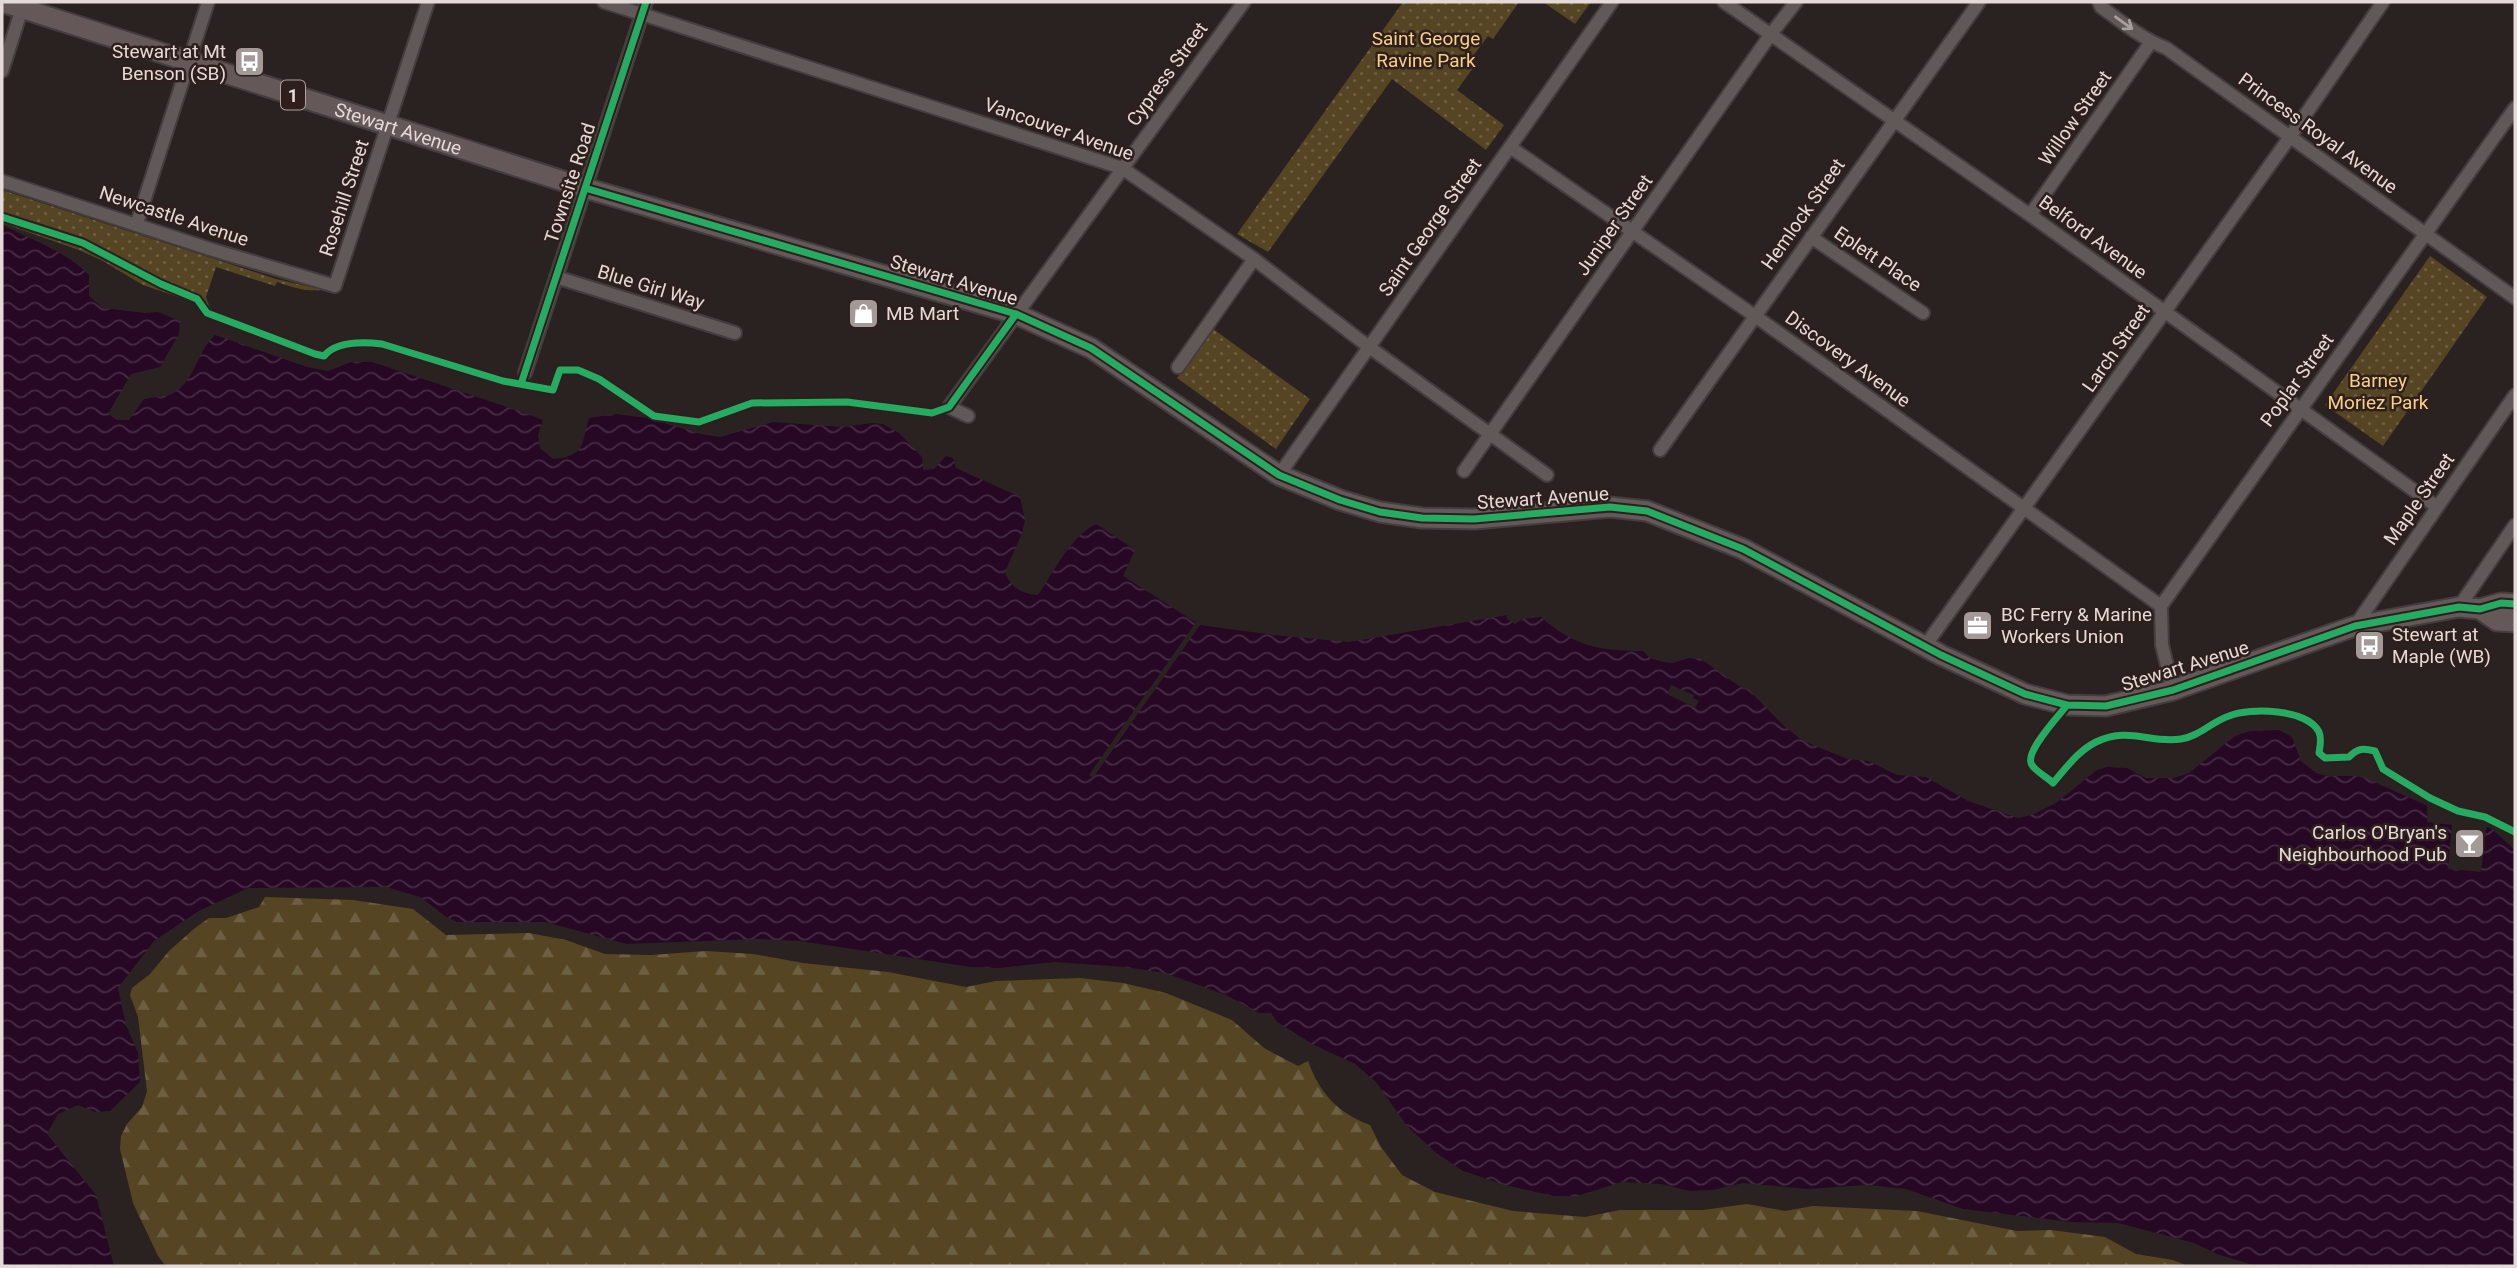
<svg xmlns="http://www.w3.org/2000/svg" width="2517" height="1268" font-family="Roboto,sans-serif">
  <style>
    .grass { fill: url(#grass-dots) }
    .forest { fill: url(#forest-firs) }
    .water { fill: url(#water-waves) }
    .pier { fill: #2a2221 }
    .lines { fill: none; stroke-linecap: round; stroke-linejoin: round }
    .minor-casing { stroke: #443d3d; stroke-width: 16 }
    .highway-casing { stroke: #443d3d; stroke-width: 23 }
    .minor { stroke: #605958; stroke-width: 12 }
    .highway { stroke: #655859; stroke-width: 19 }
    .cycleway-casing { stroke: #2e1f1d; stroke-width: 11 }
    .cycleway { stroke: #26ab63; stroke-width: 7 }
    .oneway { stroke: #a9a09e }
    .labels { text-anchor: middle; dominant-baseline: central; stroke-width: 5; stroke-linejoin: round; paint-order: stroke }
    .shield { fill: #2e1f1d; stroke: #ada2a0; stroke-width: 2 }
    .shield-label { font-size: 18px; font-weight: bold; fill: #e4dad8 }
    .park-label { font-size: 19px; fill: #f7d186; stroke: #2e1f1d }
    .poi-label { font-size: 19px; fill: #e4dad8; stroke: #2e1f1d; text-anchor: start }
    .street-label { font-size: 19px; fill: #e4dad8; stroke: #2e1f1d }
  </style>
  <defs>
    <pattern id="grass-dots" width="8" height="8" patternUnits="userSpaceOnUse" patternTransform="scale(1.75)"><rect width="8" height="8" fill="#554523"/><path d="M2 2h.1M6 6h.1" fill="none" stroke="#6d5f42" stroke-width="1.8" stroke-linecap="round"/></pattern>
    <pattern id="forest-firs" width="22" height="20" patternUnits="userSpaceOnUse" patternTransform="scale(1.75)"><rect width="22" height="20" fill="#554523"/><path d="M5 1l3.5 6h-7zM16 11l3.5 6h-7z" fill="#6d5f42"/></pattern>
    <pattern id="water-waves" width="16" height="10" patternUnits="userSpaceOnUse" patternTransform="scale(1.75)"><rect width="16" height="10" fill="#260824"/><path d="M0 5q4-4 8 0t8 0" fill="none" stroke="#452b43"/></pattern>
  </defs>
  <rect width="100%" height="100%" fill="#2a2221"/>
  <path class="grass" d="M1403,2H1519L1493,39L1488,36L1470,60L1476,64L1457,90L1504,125L1486,150L1392,79L1268,252L1237,234Z
    M1543,2H1591L1575,24Z
    M2,190L276,279L311,287H335C313,294 298,289 277,282L275,286L216,267L206,297L210,308L143,285L101,260L79,250L2,223Z
    M2430,256L2487,297L2383,446L2325,405Z
    M1213,329L1310,399L1276,449L1177,378Z"/>
  <path class="forest" d="M265,897L353,900L413,909L446,935L529,933L566,940L605,954L651,955L706,951L753,954L803,963L888,972L966,987L996,981L1080,978L1123,983L1166,993L1232,1020L1264,1048L1298,1066L1308,1061C1320,1094 1338,1113 1370,1125L1381,1147L1402,1175L1435,1192L1513,1211L1585,1217L1620,1210H1703L1747,1204L1785,1211L1813,1206L1917,1211L2017,1231L2051,1230L2105,1237L2136,1254L2173,1260L2188,1266H166L158,1256L133,1203L120,1149L121,1136L127,1124L142,1107L147,1091L138,1017L130,995L132,988L150,974L169,951L195,928L209,918H226L259,907Z"/>
  <path class="water" d="M2,225C32,240 65,251 89,275V296L103,308L145,313L158,312L180,321L179,334L160,367L131,374L108,414L117,420H129L144,399C153,397 165,397 172,394C195,382 197,351 215,335L307,367L328,371L351,362H372L519,411L543,420L538,435L540,448L553,459C585,456 581,446 589,418L616,414L647,418L701,434L720,437L773,422L842,427L872,423L883,424L899,433L922,457L923,470L934,469L946,456L953,458L956,468L1020,497L1025,520L1022,533L1005,572C1010,587 1022,594 1038,595C1054,572 1070,537 1096,524L1135,550L1123,576L1200,625L1273,635L1349,642L1507,615V619L1515,624L1523,619L1541,617C1573,646 1600,651 1643,651L1650,658L1663,662L1673,663L1688,658L1701,659L1739,686L1749,690L1784,726L1803,741L1848,759L1868,761L1897,775L1926,777L1968,801L2018,818L2032,815L2056,803L2097,770L2107,767L2127,768L2146,778H2174L2189,773L2235,736L2250,731L2279,730L2292,737L2301,761L2316,773L2327,776H2361L2439,811L2492,829L2515,850V1266H2256L2217,1254L2194,1243L2118,1223L2071,1222L1963,1209L1906,1189L1867,1185L1808,1189L1743,1183L1713,1190L1690,1191L1661,1184L1622,1182L1577,1196H1553L1505,1185L1463,1171L1435,1152L1407,1126L1376,1082L1355,1064L1314,1045L1277,1022L1271,1013H1259L1226,995L1165,973L1125,967L1055,962L999,968L970,967L800,941L756,939L627,944L545,922H457L445,916L420,897L386,887L248,888L197,912L154,941L118,988L126,1025L138,1053L140,1082L110,1111L95,1112L78,1105L58,1114L47,1134L96,1195L114,1266H2Z"/>
  <path class="pier" d="M1196,622L1200,625L1093,778L1089,775Z
    M1671,685L1694,695L1693,698L1699,701L1695,708L1667,694Z
    M2427,805L2455,816L2487,824L2481,872L2448,869L2452,825L2427,822Z"/>
  <g class="lines">
    <defs>
      <path id="minor" d="M604,2L1122,168L1254,259L1369,347L1547,475
        M1724,2L2030,215L2437,507
        M2099,2L2101,7C2122,22 2142,39 2166,48L2515,298
        M2,71L24,2
        M1510,147L1755,316L2161,606
        M2,181L213,250L335,286L428,2
        M2030,215L2151,42
        M137,223L208,2
        M1811,237L1923,313
        M556,277L735,333
        M1178,367L1254,259
        M525,373L646,2
        M968,416L949,407L1244,2
        M1660,450L1979,2
        M1464,471L1771,34L1796,2
        M1279,475L1612,2
        M2459,607L2515,525
        M2355,626L2515,395
        M1925,646L2290,137L2383,2
        M2173,690L2162,645L2161,606L2515,108"/>
      <g id="highway">
        <path id="s1" d="M2,2L585,188L1016,314L1091,348L1279,475L1340,500L1380,512L1422,518L1474,519L1610,507L1647,511L1743,549L1941,655L2025,694L2067,705L2106,706L2173,690L2355,626L2459,607L2480,609L2501,603L2515,604"/>
        <path d="M2480,609L2497,621L2515,622"/>
      </g>
    </defs>
    <use href="#minor" class="minor-casing"/>
    <use href="#highway" class="highway-casing"/>
    <use href="#minor" class="minor"/>
    <use href="#highway" class="highway"/>
    <defs>
      <path id="cycleway" d="M585,188L1016,314L1091,348L1279,475L1340,500L1380,512L1422,518L1474,519L1610,507L1647,511L1743,549L1941,655L2025,694L2067,705L2106,706L2173,690L2355,626L2459,607L2480,609L2501,603L2515,604
        M2,217L83,243L161,284L197,299L207,313L315,354L324,356C336,341 365,342 382,344L503,381L553,390L560,370H578L599,379L654,416L699,422L752,403L847,402L932,413L949,407L1016,314
        M521,384L646,2
        M2067,705C2059,716 2023,753 2032,765C2036,772 2047,777 2053,783C2066,768 2078,751 2096,742C2129,726 2150,744 2181,739C2200,736 2211,722 2229,716C2250,707 2308,709 2319,732C2322,739 2320,746 2319,753L2325,758L2349,757C2358,748 2363,748 2375,751L2383,769L2430,798L2458,811L2485,817L2515,832"/>
    </defs>
    <use href="#cycleway" class="cycleway-casing"/>
    <use href="#cycleway" class="cycleway"/>
  </g>
  <defs><path id="oneway-shaft" d="M-6 0H5M1.5-3L5.5 0L1.5 3" fill="none" stroke-width="1.6" stroke-linecap="round" stroke-linejoin="round" transform="scale(1.75)"/></defs>
  <use class="oneway" href="#oneway-shaft" transform="translate(2124 23) rotate(36)"/>
  <defs>
    <symbol id="bus-square" viewBox="-11 -11 22 22"><rect x="-9" y="-9" width="18" height="18" rx="4" fill="#a39a98" stroke="#2e1f1d"/><path d="M-5-6H5V4H4V6H2V4H-2V6H-4V4H-5ZM-3.5-4V0h7V-4ZM-3.5 1.2v1.5H-2V1.2ZM2 1.2v1.5H3.5V1.2Z" fill="#fff"/></symbol>
    <symbol id="shop-square" viewBox="-11 -11 22 22"><rect x="-9" y="-9" width="18" height="18" rx="4" fill="#a39a98" stroke="#2e1f1d"/><path d="M-5-2.5h2.3a2.7 3.5 0 0 1 5.4 0H5L5.5 6h-11ZM-1.5-2.5h3a1.5 2.3 0 0 0-3 0Z" fill="#fff"/></symbol>
    <symbol id="office-square" viewBox="-11 -11 22 22"><rect x="-9" y="-9" width="18" height="18" rx="4" fill="#a39a98" stroke="#2e1f1d"/><path d="M-6-3h4V-5.5h4V-3h4V5H-6ZM-1-4.5V-3h2v-1.5ZM-6 0V1H6V0Z" fill="#fff"/></symbol>
    <symbol id="bar-square" viewBox="-11 -11 22 22"><rect x="-9" y="-9" width="18" height="18" rx="4" fill="#a39a98" stroke="#2e1f1d"/><path d="M-6-5H6L.8 .8V4.5H3.5V6h-7V4.5H-.8V.8Z" fill="#fff"/></symbol>
  </defs>
  <g fill-rule="evenodd">
    <use href="#bus-square" x="232" y="44" width="35" height="35"/>
    <use href="#shop-square" x="846" y="296" width="35" height="35"/>
    <use href="#office-square" x="1960" y="608" width="35" height="35"/>
    <use href="#bus-square" x="2352" y="628" width="35" height="35"/>
    <use href="#bar-square" x="2452" y="826" width="35" height="35"/>
  </g>
  <g class="labels">
    <rect class="shield" x="281" y="80.5" width="24" height="29" rx="5"/>
    <g class="shield-label">
      <text x="293" y="95">1</text>
    </g>
    <g class="park-label">
      <text x="1426" y="38">Saint George<tspan x="1426" dy="22">Ravine Park</tspan></text>
      <text x="2378" y="380">Barney<tspan x="2378" dy="22">Moriez Park</tspan></text>
    </g>
    <g class="poi-label">
      <text x="226" y="51" text-anchor="end">Stewart at Mt<tspan x="226" dy="22">Benson (SB)</tspan></text>
      <text x="886" y="313">MB Mart</text>
      <text x="2001" y="614">BC Ferry &amp; Marine<tspan x="2001" dy="22">Workers Union</tspan></text>
      <text x="2392" y="634">Stewart at<tspan x="2392" dy="22">Maple (WB)</tspan></text>
      <text x="2447" y="832" text-anchor="end">Carlos O'Bryan's<tspan x="2447" dy="22">Neighbourhood Pub</tspan></text>
    </g>
    <g class="street-label">
      <text transform="translate(1167 74) rotate(-54)">Cypress Street</text>
      <text transform="translate(2075 118) rotate(-55)">Willow Street</text>
      <text stroke="none"><textPath href="#s1" startOffset="416">Stewart Avenue</textPath></text>
      <text transform="translate(1059 129) rotate(19)">Vancouver Avenue</text>
      <text transform="translate(2318 133) rotate(36)">Princess Royal Avenue</text>
      <text transform="translate(570 183) rotate(-72)">Townsite Road</text>
      <text transform="translate(344 198) rotate(-72)">Rosehill Street</text>
      <text transform="translate(1803 214) rotate(-55)">Hemlock Street</text>
      <text transform="translate(174 216) rotate(18)">Newcastle Avenue</text>
      <text transform="translate(1614 225) rotate(-55)">Juniper Street</text>
      <text transform="translate(1430 227) rotate(-55)">Saint George Street</text>
      <text transform="translate(2093 237) rotate(36)">Belford Avenue</text>
      <text transform="translate(1878 259) rotate(34)">Eplett Place</text>
      <text transform="translate(954 280) rotate(17)">Stewart Avenue</text>
      <text transform="translate(651 287) rotate(17)">Blue Girl Way</text>
      <text transform="translate(2116 348) rotate(-55)">Larch Street</text>
      <text transform="translate(1848 359) rotate(36)">Discovery Avenue</text>
      <text transform="translate(2297 380) rotate(-54)">Poplar Street</text>
      <text transform="translate(1543 498) rotate(-4)">Stewart Avenue</text>
      <text transform="translate(2419 499) rotate(-55)">Maple Street</text>
      <text transform="translate(2185 666) rotate(-17)">Stewart Avenue</text>
    </g>
  </g>
  <rect width="2517" height="1268" fill="none" stroke="#e4dad8" stroke-width="7"/>
</svg>
